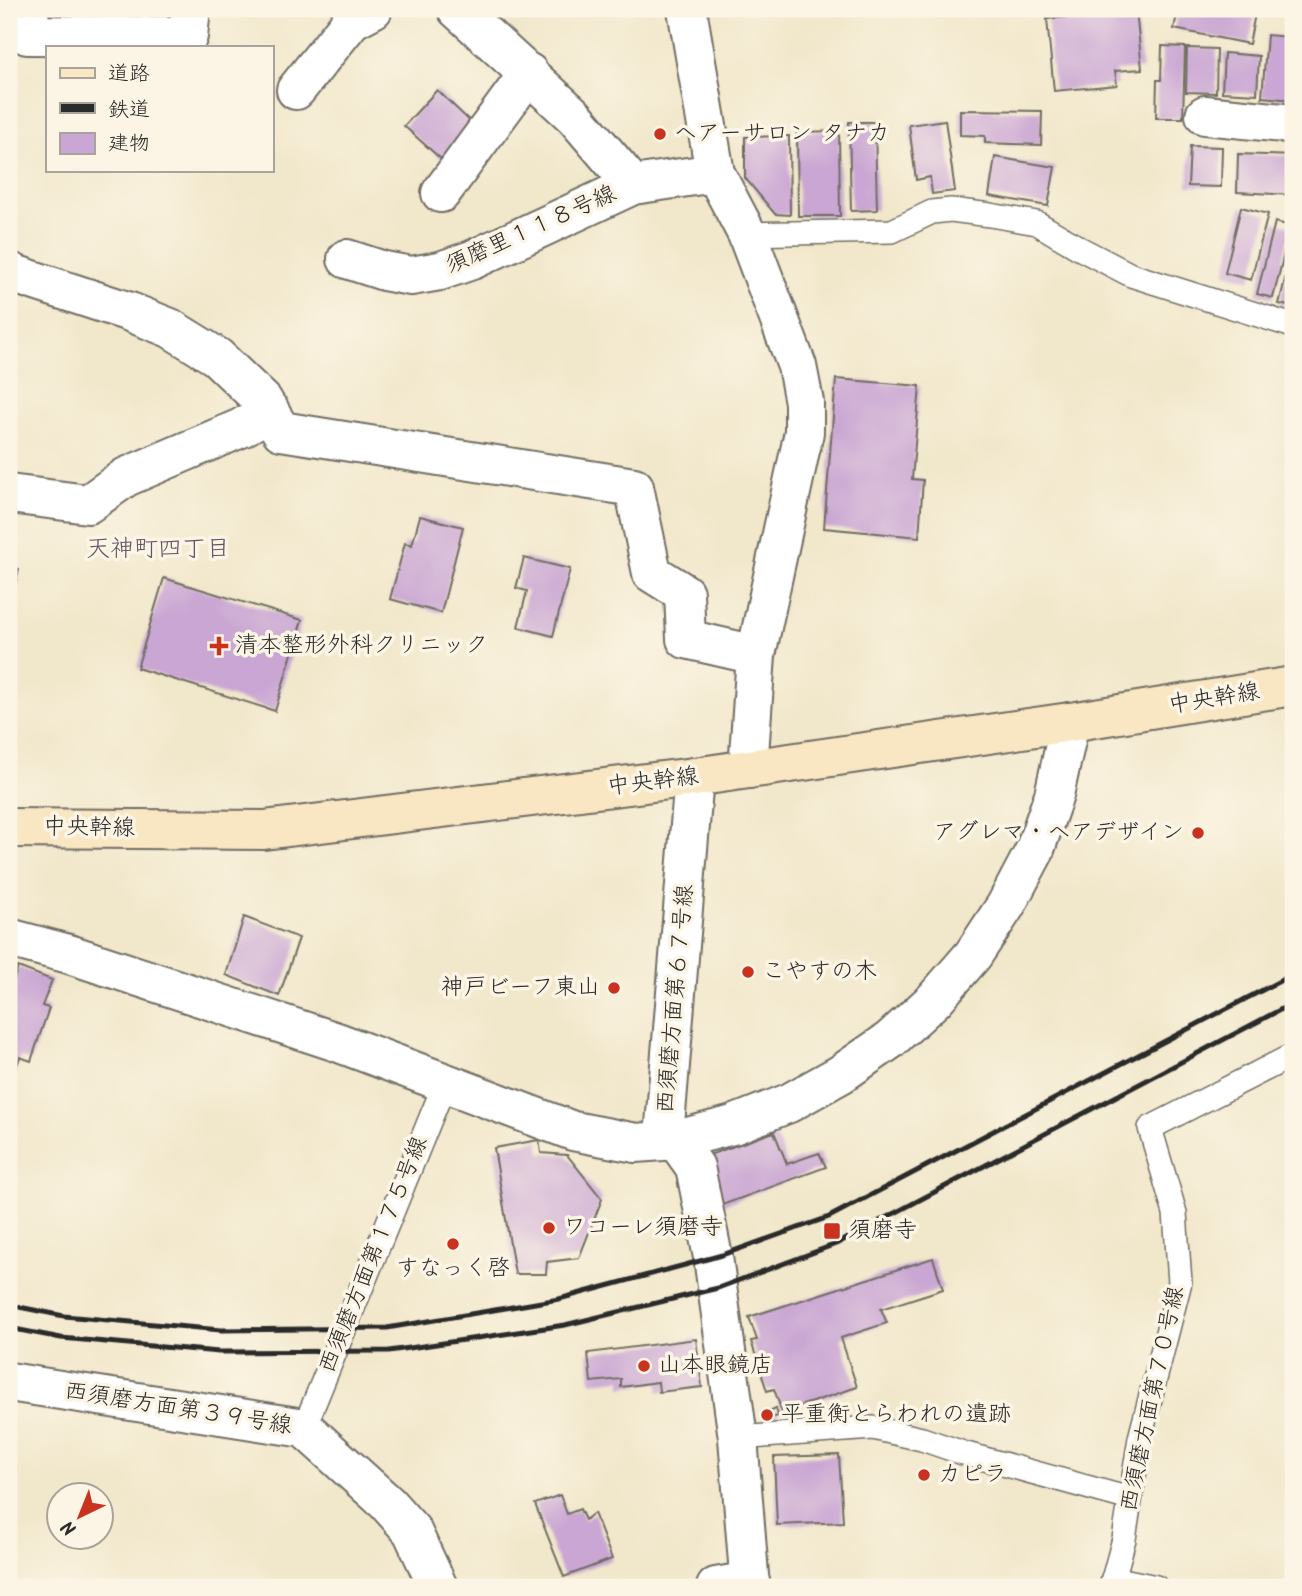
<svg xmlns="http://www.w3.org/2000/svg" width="1302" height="1596" font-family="Kalam,'Klee One',sans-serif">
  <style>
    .building { fill: #c9a6d3 }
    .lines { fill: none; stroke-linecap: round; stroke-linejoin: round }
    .lane-casing { stroke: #706d63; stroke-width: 26 }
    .street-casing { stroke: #706d63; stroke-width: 42 }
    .secondary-casing { stroke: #706d63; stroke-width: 42 }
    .lane { stroke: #fff; stroke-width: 23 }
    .street { stroke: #fff; stroke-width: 38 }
    .secondary { stroke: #f9e7c3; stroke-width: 38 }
    .rail { stroke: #2b2b2b; stroke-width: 5 }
    .poi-dot { fill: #c8321e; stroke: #fcf5e5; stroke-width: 2.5 }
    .labels { text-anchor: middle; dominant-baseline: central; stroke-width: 7; stroke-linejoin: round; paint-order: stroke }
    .poi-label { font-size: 23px; fill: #2b2b2b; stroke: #fcf5e5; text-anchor: start }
    .street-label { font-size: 23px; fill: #2b2b2b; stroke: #fcf5e5 }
    .neighbourhood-label { font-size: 24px; fill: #625666; stroke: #fcf5e5 }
  </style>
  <rect width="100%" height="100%" fill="#fcf5e5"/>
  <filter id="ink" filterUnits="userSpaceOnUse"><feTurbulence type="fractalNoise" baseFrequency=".0143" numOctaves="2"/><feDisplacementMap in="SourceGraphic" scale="14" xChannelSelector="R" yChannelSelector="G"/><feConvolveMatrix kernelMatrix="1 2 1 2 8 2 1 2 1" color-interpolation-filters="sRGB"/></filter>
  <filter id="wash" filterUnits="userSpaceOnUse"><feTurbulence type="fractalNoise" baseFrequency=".00686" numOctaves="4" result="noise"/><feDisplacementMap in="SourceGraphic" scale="28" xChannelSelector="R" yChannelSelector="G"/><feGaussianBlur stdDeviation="1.57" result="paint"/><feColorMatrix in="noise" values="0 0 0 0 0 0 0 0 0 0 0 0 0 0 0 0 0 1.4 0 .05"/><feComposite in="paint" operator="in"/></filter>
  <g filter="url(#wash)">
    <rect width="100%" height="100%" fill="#f1e7cb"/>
    <g id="blocks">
      <path class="building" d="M1178,9H1256L1249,44L1174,29Z
        M1136,10L1142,69L1115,71L1117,85L1054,91L1047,19Z
        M1290,27H1293V100L1262,97L1267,35L1289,37Z
        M1162,46L1185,47L1183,118H1156L1157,80H1161Z
        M1187,48L1217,49L1216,93L1186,92Z
        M1224,53L1259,56L1257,94L1222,92Z
        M437,90L473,124L441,159L404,126Z
        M960,110L1042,111L1041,145L985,143V136L960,135Z
        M945,120L955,191L932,194L930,177L916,180L909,125Z
        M849,122H875L877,210L851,211Z
        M839,131L840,216H798L797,132Z
        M789,136L790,215L775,214L745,178V137Z
        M1190,146L1222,147L1221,187L1188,186Z
        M1238,154L1293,156V195L1237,192Z
        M995,157L1055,167L1048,206L989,196Z
        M1241,207L1268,214L1251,280L1225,273Z
        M1275,222L1291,226L1273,298L1257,294Z
        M1292,251H1293V307L1279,304Z
        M836,379L920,386L912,479L923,480L919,537L824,528Z
        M420,516L463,527L441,613L390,599L405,543L412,545Z
        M524,558L570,569L553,636L518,627L527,591L516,588Z
        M9,567L19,569L10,607L9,606Z
        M164,578L302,620L275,711L137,668Z
        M244,917L299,938L279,996L226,975Z
        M18,967L52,980L42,1006L49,1008L31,1061L20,1057L15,1071L9,1069V994Z
        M774,1132L787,1164L819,1153L826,1167L722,1205L706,1156Z
        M539,1140L541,1153L567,1155L602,1199L579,1258L547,1262L546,1274H515L494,1148Z
        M933,1258L943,1289L881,1309L887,1323L841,1338L857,1387L782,1412L774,1389L767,1391L751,1341L757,1340L749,1317Z
        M696,1339L702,1387L659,1392L658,1382L621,1387V1379L591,1382L588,1353Z
        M776,1408L778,1416L771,1418L769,1411Z
        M839,1455L843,1522L777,1525L774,1457Z
        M560,1495L567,1514L580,1509L585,1520L594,1513L612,1559L564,1577L535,1504Z"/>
    </g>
  </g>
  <g filter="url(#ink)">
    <use href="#blocks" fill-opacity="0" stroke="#706d63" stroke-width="2"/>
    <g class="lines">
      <defs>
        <path id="lane" d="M747,234L892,231L932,212L951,210L990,215L1037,223L1079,248L1131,275L1293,326
          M304,1428L445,1083
          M738,1438L873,1428L922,1439L963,1453L1130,1499
          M1113,1578L1156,1587
          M1111,1587L1124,1539L1140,1438L1180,1282L1175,1213L1150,1128L1293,1055"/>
        <path id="street" d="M30,9L27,35L188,36L191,9
          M457,9L574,116L633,185
          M687,9L715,173L747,234L797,366L804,402V432L756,655L748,769
          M296,90L352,20L373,9
          M1205,115L1293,124
          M441,193L529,73
          M347,259L384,271L411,276L440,271L472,260L633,185L715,173
          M9,271L14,274L130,312L170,328L217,357L263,401L281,431L634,487L652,573L684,593L686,639L756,655
          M9,494L88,504L126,477L241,428L270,411
          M694,777L665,1125L695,1167L713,1257L738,1438L750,1587
          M9,938L69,954L337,1042L573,1131L636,1143L676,1140L733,1125L789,1103L841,1074L890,1040L934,1000L973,955L1006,905L1034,852L1054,795L1070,722
          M9,1382L304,1428L387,1503L412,1531L438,1587
          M716,1587L750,1581"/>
        <path id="secondary" d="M9,828L264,830L694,777L1070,722L1293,686"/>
      </defs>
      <use href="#lane" class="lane-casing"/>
      <use href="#street" class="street-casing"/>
      <use href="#secondary" class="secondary-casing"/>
      <use href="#lane" class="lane"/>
      <use href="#street" class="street"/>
      <use href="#secondary" class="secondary"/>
      <path class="rail" d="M9,1305L64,1316L221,1330L387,1328L559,1299L722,1255L829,1217L1293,974
        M9,1328L61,1338L219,1352L389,1351L565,1325L718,1288L836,1244L1293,1003"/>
    </g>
  </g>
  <g class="poi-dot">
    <circle cx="660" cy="134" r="7"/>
    <path d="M215.5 635.5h7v7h7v7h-7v7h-7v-7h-7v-7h7z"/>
    <circle cx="1198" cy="833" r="7"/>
    <circle cx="748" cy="972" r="7"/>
    <circle cx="614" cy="988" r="7"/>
    <circle cx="549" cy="1228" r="7"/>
    <rect x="823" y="1222" width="18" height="18" rx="3.5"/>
    <circle cx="453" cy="1244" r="7"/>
    <circle cx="644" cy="1366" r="7"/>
    <circle cx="767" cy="1415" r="7"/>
    <circle cx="924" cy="1475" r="7"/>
  </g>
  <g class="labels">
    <g class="poi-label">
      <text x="674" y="134">ヘアーサロン タナカ</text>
      <text x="235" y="646">清本整形外科クリニック</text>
      <text x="1184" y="833" text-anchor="end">アグレマ・ヘアデザイン</text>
      <text x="762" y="972">こやすの木</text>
      <text x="600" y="988" text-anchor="end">神戸ビーフ東山</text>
      <text x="563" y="1228">ワコーレ須磨寺</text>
      <text x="848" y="1231">須磨寺</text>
      <text x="453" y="1269" text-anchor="middle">すなっく啓</text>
      <text x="658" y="1366">山本眼鏡店</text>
      <text x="781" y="1415">平重衡とらわれの遺跡</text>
      <text x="938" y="1475">カピラ</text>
    </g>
    <g class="street-label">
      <text transform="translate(531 230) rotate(-24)">須磨里１１８号線</text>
      <text transform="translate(1214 699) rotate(-9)">中央幹線</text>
      <text transform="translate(653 782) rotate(-7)">中央幹線</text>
      <text transform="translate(89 828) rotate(1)">中央幹線</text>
      <text transform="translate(676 999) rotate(-85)">西須磨方面第６７号線</text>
      <text transform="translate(374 1255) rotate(-68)">西須磨方面第１７５号線</text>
      <text transform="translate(1153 1399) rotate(-78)">西須磨方面第７０号線</text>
      <text transform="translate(178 1409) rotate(9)">西須磨方面第３９号線</text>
    </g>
    <g class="neighbourhood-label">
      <text x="158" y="549">天神町四丁目</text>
    </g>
  </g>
  <rect width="1302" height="1596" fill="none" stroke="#fcf5e5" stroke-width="35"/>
  <rect x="46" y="46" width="228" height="126" fill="#fcf5e5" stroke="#a8a49b" stroke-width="2"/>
  <rect x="60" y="68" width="35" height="10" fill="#f9e7c3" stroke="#a8a49b" stroke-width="2"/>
  <text x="108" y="80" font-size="21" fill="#2b2b2b">道路</text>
  <rect x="60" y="103" width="35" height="10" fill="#2b2b2b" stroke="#a8a49b" stroke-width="2"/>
  <text x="108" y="116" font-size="21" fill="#2b2b2b">鉄道</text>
  <rect x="60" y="133" width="35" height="21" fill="#c9a6d3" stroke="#a8a49b" stroke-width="2"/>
  <text x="108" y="150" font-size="21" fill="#2b2b2b">建物</text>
  <g transform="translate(80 1516) rotate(223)"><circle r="33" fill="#fcf5e5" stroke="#a8a49b" stroke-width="2"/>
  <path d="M0-5L12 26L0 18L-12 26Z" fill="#c8321e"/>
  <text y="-10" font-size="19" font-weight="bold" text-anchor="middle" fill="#2b2b2b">N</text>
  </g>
</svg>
